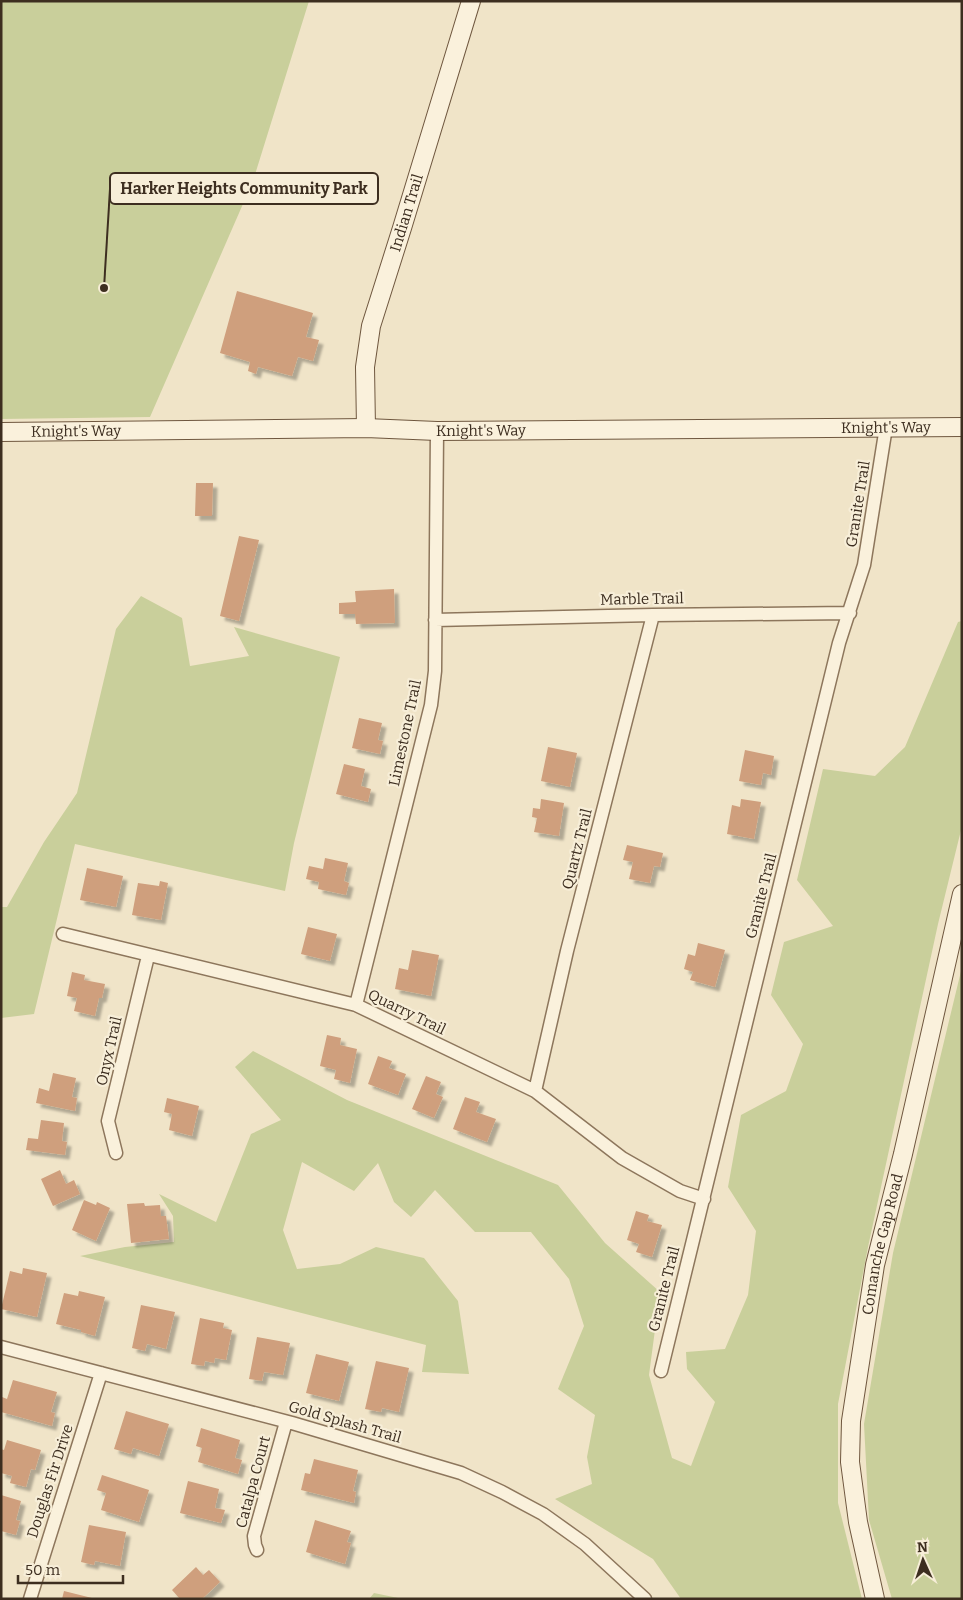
<svg xmlns="http://www.w3.org/2000/svg" width="963" height="1600" font-family="Bitter,serif">
  <style>
    .green { fill: #c9cf9b }
    .building { fill: #cf9f7d; filter: url(#shadow) }
    .lines { fill: none; stroke-linecap: round; stroke-linejoin: round }
    .street-casing { stroke: #8d765c; stroke-width: 15 }
    .secondary-casing { stroke: #6f573f; stroke-width: 20 }
    .street { stroke: #faf1dc; stroke-width: 12 }
    .secondary { stroke: #faf1dc; stroke-width: 18 }
    .labels { text-anchor: middle; dominant-baseline: central; stroke-width: 4.5; stroke-linejoin: round; paint-order: stroke }
    .street-label { font-size: 15px; fill: #3d2e20; stroke: #f7eed8 }
    .leader { fill: none; stroke: #3d2e20; stroke-width: 2 }
    .callout-dot { fill: #3d2e20; stroke: #f7eed8; stroke-width: 2 }
    .callout { fill: #f7eed8; stroke: #3d2e20; stroke-width: 2 }
    .callout-label { font-size: 16px; text-anchor: middle; font-weight: bold; fill: #3d2e20 }
  </style>
  <defs>
    <filter id="shadow"><feDropShadow dx="4.5" dy="4.5" stdDeviation="1" flood-color="#0004"/></filter>
  </defs>
  <rect width="100%" height="100%" fill="#f0e4c8"/>
  <path class="green" d="M1,1H309L253,181L150,417L1,419Z
    M141,596L182,618L190,666L249,656L234,627L340,657L294,843L285,891L75,844L34,1014L1,1018V907H7L44,842L77,793L116,629Z
    M962,621V826L938,924L868,1247L838,1404V1503L862,1599H681L653,1559L555,1499L592,1484L587,1457L595,1415L558,1389L584,1326L569,1279L531,1232H475L435,1190L411,1217L394,1202L378,1163L354,1191L302,1162L283,1230L297,1269L340,1264L376,1247L424,1258L458,1301L469,1374L422,1372L426,1345L80,1256L125,1247L174,1242L173,1216L159,1194L216,1222L251,1134L281,1120L235,1067L253,1051L347,1100L558,1185L605,1243L660,1292L649,1375L672,1458L691,1466L715,1402L687,1369L686,1352L725,1349L748,1295L756,1231L728,1187L741,1115L786,1091L803,1044L771,995L784,942L833,926L797,880L823,769L875,776L905,747L958,622Z
    M962,967V1599H892L869,1520L864,1424L893,1253Z
    M374,1593L403,1599H369Z"/>
  <path class="building" d="M237,291L313,313L306,337L319,340L313,361L298,357L292,376L258,367L256,374L248,371L250,362L220,353Z
    M196,483H213L212,516H195Z
    M239,536L259,540L239,621L220,616Z
    M394,589L395,623L356,624L355,614H339V603L356,602L355,591Z
    M359,718L382,723L378,740L383,741L380,754L352,748Z
    M548,747L577,753L570,787L541,781Z
    M745,750L774,756L771,775L763,773L761,785L739,781Z
    M344,764L365,769L361,786L371,789L368,802L336,794Z
    M541,799L564,803L559,836L534,832L537,818L532,817L533,808L540,809Z
    M741,799L761,802L754,839L727,834L732,805L740,807Z
    M627,845L663,853L660,867L654,866L650,883L629,879L633,862L623,860Z
    M325,858L348,863L344,881L349,883L346,895L318,889L319,882L306,879L309,866L323,869Z
    M87,868L123,876L116,907L80,900Z
    M160,881L168,883L161,920L132,915L138,883L159,886Z
    M308,927L337,934L330,961L301,954Z
    M698,943L725,950L715,987L690,980L693,972L684,969L688,954L695,956Z
    M412,950L439,955L431,996L395,989L399,968L408,970Z
    M72,972L85,975L84,980L105,984L102,998H99L95,1016L74,1011L77,998L67,996Z
    M327,1035L341,1038L340,1045L357,1049L350,1083L334,1079L336,1070L320,1066Z
    M378,1056L392,1061L389,1068L406,1074L398,1095L368,1084Z
    M53,1073L76,1078L72,1097L77,1098L75,1111L36,1103L39,1088L49,1091Z
    M426,1076L441,1082L436,1094L443,1097L434,1118L412,1109Z
    M465,1097L480,1102L476,1112L496,1119L487,1142L453,1129Z
    M167,1098L199,1106L192,1136L169,1130L172,1114L164,1112Z
    M41,1120L64,1123L62,1141L67,1142L65,1155L26,1150L28,1138L38,1139Z
    M60,1170L66,1184L74,1180L80,1194L53,1206L41,1179Z
    M84,1200L96,1205L97,1202L110,1208L96,1241L72,1230Z
    M144,1203L145,1206L160,1205L161,1216H166L169,1239L131,1243L127,1204Z
    M636,1211L649,1215L647,1221L662,1225L652,1257L636,1252L639,1244L627,1240Z
    M23,1268L47,1273L37,1317L1,1309L10,1271L22,1274Z
    M79,1291L105,1297L95,1336L81,1332V1330L56,1324L64,1293L78,1296Z
    M141,1305L175,1312L166,1349L147,1344L145,1351L132,1348Z
    M200,1318L224,1323L223,1328L232,1330L226,1360L215,1358L214,1363L205,1361L204,1366L191,1364Z
    M257,1337L290,1343L283,1375L264,1372L262,1381L249,1379Z
    M316,1354L349,1362L339,1401L306,1393Z
    M376,1361L409,1368L399,1412L382,1408L381,1412L365,1409Z
    M13,1380L57,1392L51,1412L55,1413L52,1426L1,1412L2,1397L7,1399Z
    M126,1411L169,1424L159,1456L133,1448L131,1454L114,1449Z
    M201,1428L240,1440L235,1458L242,1460L238,1474L198,1462L202,1448L196,1446Z
    M7,1440L41,1450L35,1470L31,1469L26,1487L10,1483L12,1476L1,1473V1449L4,1450Z
    M314,1459L358,1470L353,1491L356,1492L354,1503L301,1490L305,1473L310,1474Z
    M102,1475L149,1490L139,1522L101,1510L106,1493L97,1490Z
    M188,1481L219,1489L215,1508L225,1510L221,1523L180,1513Z
    M1,1495L21,1501L16,1520L20,1521L16,1535L1,1531Z
    M315,1520L351,1531L347,1542L351,1543L345,1564L306,1552Z
    M89,1525L126,1532L120,1566L95,1561L94,1565L81,1562Z
    M196,1567L203,1575L209,1570L220,1582L202,1599H180L172,1590Z
    M64,1591L92,1598L91,1599H62Z"/>
  <g class="lines">
    <defs>
      <path id="street" d="M435,620L653,615L850,613
        M63,934L356,1005L535,1091L622,1158L680,1191L704,1199
        M356,1005L431,705L435,671L437,431
        M535,1091L567,951L653,615
        M116,1153L108,1121L148,956
        M1,1347L292,1423L461,1473L502,1492L543,1514L585,1544L645,1599
        M661,1371L839,643L864,565L886,427
        M257,1550L255,1545L254,1536L286,1422
        M30,1599L101,1373"/>
      <g id="secondary">
        <path id="s1" d="M366,428L365,367L371,326L402,228L471,1"/>
        <path id="s2" d="M1,432L366,428L437,431L962,427"/>
        <path id="s3" d="M875,1599L858,1522L850,1462L851,1421L875,1265L903,1154L962,894"/>
      </g>
    </defs>
    <use href="#street" class="street-casing"/>
    <use href="#secondary" class="secondary-casing"/>
    <use href="#street" class="street"/>
    <use href="#secondary" class="secondary"/>
  </g>
  <g class="labels">
    <g class="street-label">
      <text stroke="none"><textPath href="#s1" startOffset="221">Indian Trail</textPath></text>
      <text stroke="none"><textPath href="#s2" startOffset="885">Knight's Way</textPath></text>
      <text stroke="none"><textPath href="#s2" startOffset="480">Knight's Way</textPath></text>
      <text stroke="none"><textPath href="#s2" startOffset="75">Knight's Way</textPath></text>
      <text transform="translate(858 504) rotate(-81)">Granite Trail</text>
      <text transform="translate(642 599) rotate(-1)">Marble Trail</text>
      <text transform="translate(405 733) rotate(-78)">Limestone Trail</text>
      <text transform="translate(577 849) rotate(-76)">Quartz Trail</text>
      <text transform="translate(761 896) rotate(-76)">Granite Trail</text>
      <text transform="translate(407 1012) rotate(26)">Quarry Trail</text>
      <text transform="translate(109 1051) rotate(-77)">Onyx Trail</text>
      <text stroke="none"><textPath href="#s3" startOffset="360">Comanche Gap Road</textPath></text>
      <text transform="translate(664 1289) rotate(-76)">Granite Trail</text>
      <text transform="translate(345 1422) rotate(16)">Gold Splash Trail</text>
      <text transform="translate(50 1481) rotate(-72)">Douglas Fir Drive</text>
      <text transform="translate(253 1482) rotate(-75)">Catalpa Court</text>
    </g>
  </g>
  <path class="leader" d="M104 288L110 189"/>
  <circle class="callout-dot" cx="104" cy="288" r="5"/>
  <rect class="callout" x="110" y="173" width="268" height="31" rx="5"/>
  <g class="callout-label">
    <text x="244" y="194">Harker Heights Community Park</text>
  </g>
  <rect width="963" height="1600" fill="none" stroke="#3d2e20" stroke-width="5"/>
  <g transform="translate(923 1560) rotate(357)" stroke="#f7eed8" stroke-width="4" paint-order="stroke">
  <path d="M0-4L9 19L0 12L-9 19Z" fill="#3d2e20"/>
  <text y="-8" font-size="14" font-weight="bold" text-anchor="middle" fill="#3d2e20">N</text>
  </g>
  <path d="M18 1575v8h105v-8" fill="none" stroke="#3d2e20" stroke-width="2.5"/>
  <text x="25" y="1575" font-size="15" fill="#3d2e20" stroke="#f7eed8" stroke-width="4" paint-order="stroke">50 m</text>
</svg>
